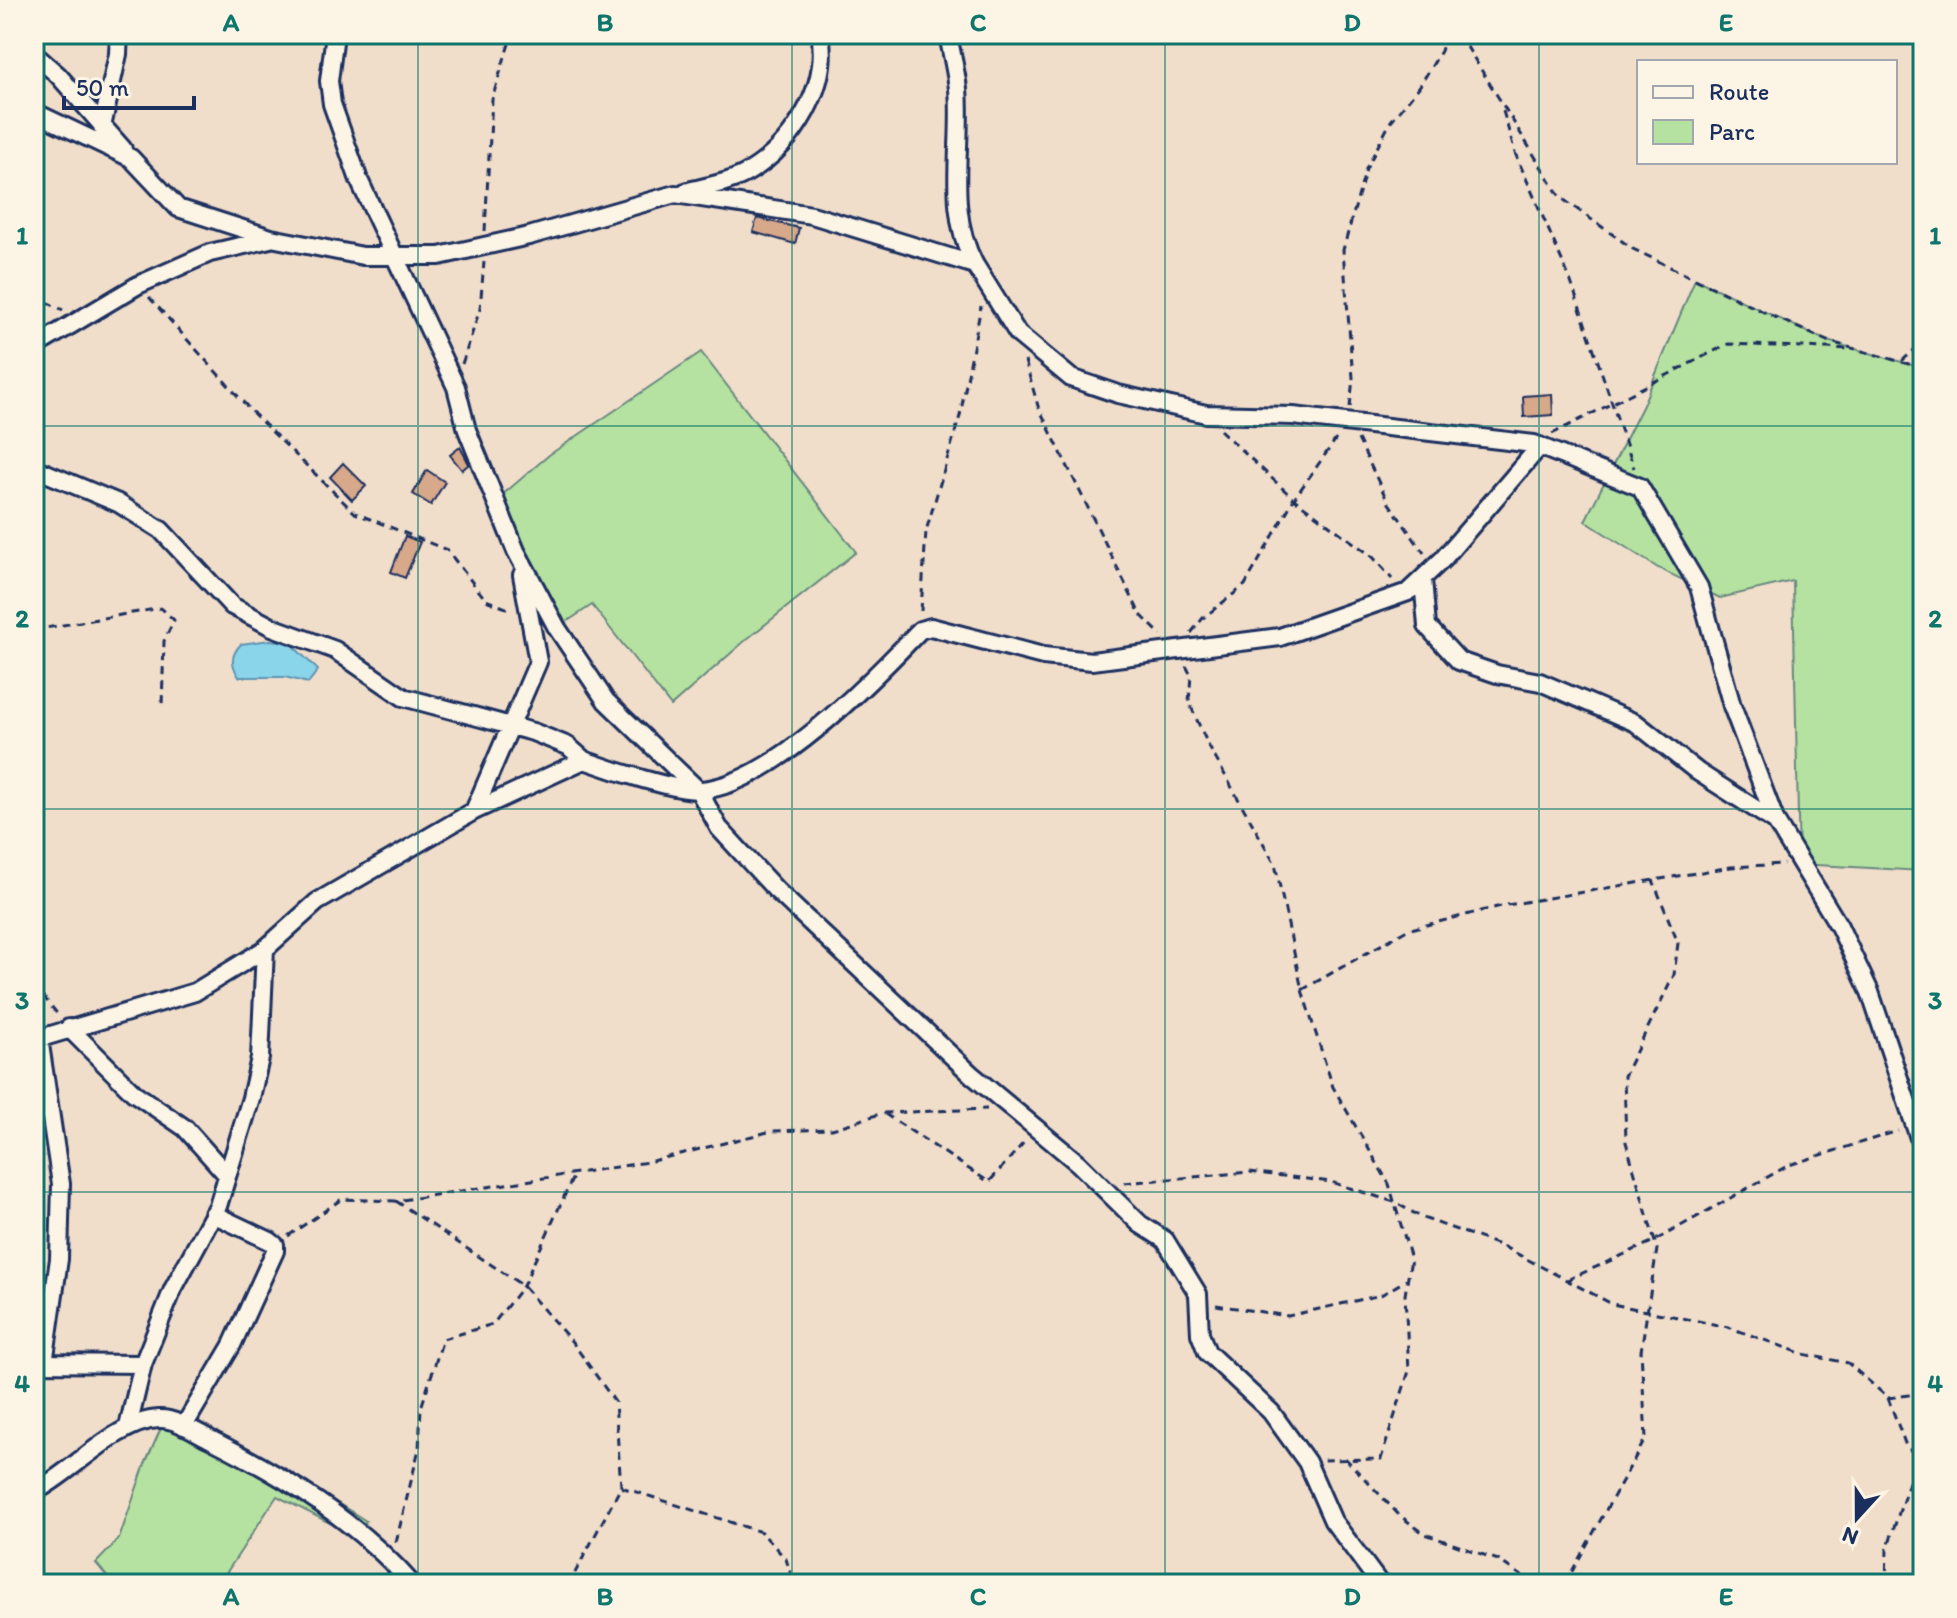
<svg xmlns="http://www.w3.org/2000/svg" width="1957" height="1618" font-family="Itim,sans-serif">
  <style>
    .green { fill: #b5e2a0; stroke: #68887f; stroke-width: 2 }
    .water { fill: #8ad5ea; stroke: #5e93b2; stroke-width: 2 }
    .building { fill: #d8a88a; stroke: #1b2f5e; stroke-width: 2 }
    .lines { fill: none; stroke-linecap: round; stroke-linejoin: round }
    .street-casing { stroke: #1b2f5e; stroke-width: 22 }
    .path { stroke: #1b2f5e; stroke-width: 3; stroke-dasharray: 8 6; stroke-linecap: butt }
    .street { stroke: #fcf5e5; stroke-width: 16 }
    .grid { fill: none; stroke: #0f766e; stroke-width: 2; stroke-opacity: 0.55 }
    .neatline { fill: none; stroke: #0f766e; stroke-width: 3 }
    .grid-label { font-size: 26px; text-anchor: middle; font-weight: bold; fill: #0f766e }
  </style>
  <rect width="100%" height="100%" fill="#f1deca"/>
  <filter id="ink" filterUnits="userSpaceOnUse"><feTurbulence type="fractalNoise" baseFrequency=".0125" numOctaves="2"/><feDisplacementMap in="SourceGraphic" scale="16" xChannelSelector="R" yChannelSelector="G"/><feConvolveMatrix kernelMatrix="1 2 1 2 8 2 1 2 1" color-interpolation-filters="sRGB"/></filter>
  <g filter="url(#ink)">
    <path class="green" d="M1695,279L1827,341L1923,368V871L1799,864L1793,581L1720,598L1658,568L1585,521L1643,405Z
      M701,352L856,552L747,639L671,706L592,605L557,628L494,502L549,455Z
      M169,1410L281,1467L366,1521L355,1536L277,1496L219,1584H113L96,1563L119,1539L145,1464Z"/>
    <path class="water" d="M270,640L289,642L318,670L308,683L285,677H239C231,664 230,656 241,644Z"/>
    <path class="building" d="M757,218L799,228L795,244L753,232Z
      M1552,394L1553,415L1524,417L1523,396Z
      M460,447L469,464L462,470L450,455Z
      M343,463L366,486L352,500L330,477Z
      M427,470L445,482L431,505L413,494Z
      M405,536L420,542L405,578L391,572Z"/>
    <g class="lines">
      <defs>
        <path id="street" d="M335,34L329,81L332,104L359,180L456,387L467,430L516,551L557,628L606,701L699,791L719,828L776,890L972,1075L1078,1163L1140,1224L1165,1240L1198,1294L1200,1334L1207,1352L1271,1412L1307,1462L1333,1521L1380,1584
          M948,34C951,52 956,70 958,89C963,147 945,210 975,265
          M34,54L58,75L123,149
          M34,112L131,158L178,208L271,238L363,256H439L529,236L675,194L812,215L975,265L1018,334L1071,378L1118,394L1206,414L1293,416L1534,444L1640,487L1699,587L1732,706L1776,822L1839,926L1870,992L1923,1150
          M102,127L118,54L119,34
          M685,192C706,186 731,183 750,171C794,144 830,86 820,34
          M34,347L138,285L210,253L270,239
          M34,468L118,503L161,530L232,606L272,627L335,650L403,697L533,732L568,746L584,760
          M1423,579L1427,626L1459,661L1497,674L1540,682L1636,723L1698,772L1776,822
          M474,811L538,662L522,575
          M69,1028L134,1093L185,1128L227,1175
          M39,1038L61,1184L59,1259L44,1363
          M34,1040L195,992L265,949L317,902L474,811L584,760C609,769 678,792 702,790C774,783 871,681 920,630L931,627L1043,656L1092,661L1280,637L1408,592L1443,559L1540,446
          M36,1363L143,1364
          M184,1426L232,1345L275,1251V1245L270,1241L213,1214
          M128,1427L143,1364L173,1289L218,1206L251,1098L260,1058L265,949
          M34,1492C72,1473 116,1421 159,1419C175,1418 196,1432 210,1439C284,1476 357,1521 412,1584"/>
      </defs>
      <use href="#street" class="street-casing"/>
      <path class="path" d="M1459,34L1560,197L1633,249L1753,307L1827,341L1923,368
        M1503,111L1515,153L1570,279L1634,468
        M485,231L492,99L512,34
        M34,296L63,310
        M149,297L254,414L355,513L447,550L486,600L511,610
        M1025,361L1038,406L1140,614L1161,635
        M1902,361L1923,342
        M462,364L480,309L484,262
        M1350,407L1353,378L1343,250L1366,169L1391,121L1419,87L1441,51L1446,34
        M1220,430L1294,499L1373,557L1392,579
        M1552,434L1728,344L1851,349
        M1358,439L1388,502L1424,553
        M921,611L926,531L960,416L981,306
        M34,630L161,608L174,620L164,641L162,707
        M1191,633L1203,618L1245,585L1294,499L1336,439
        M1186,666L1191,675L1189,702L1208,745L1275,864L1302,990L1333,1087L1389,1184L1411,1259L1405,1295L1409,1371L1381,1459L1323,1460
        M34,985L59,1016
        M1302,990L1407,930L1501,906L1731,867L1784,864
        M885,1114L989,1182L1026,1140
        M1124,1183L1250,1172L1331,1182L1394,1202L1423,1218L1502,1246L1612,1304L1728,1327L1803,1354L1848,1363L1888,1398L1906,1446L1923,1462
        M396,1201L523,1286L573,1343L615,1402L621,1487L569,1584
        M288,1236L342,1199L396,1201L648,1162L772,1131L832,1129L883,1113L987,1109
        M1567,1280L1654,1241L1789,1165L1898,1131
        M1216,1305L1288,1316L1381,1295L1408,1279
        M1888,1398L1923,1393
        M1345,1458L1399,1515L1425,1534L1498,1560L1534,1584
        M621,1487L761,1532L786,1559L794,1584
        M396,1542L419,1449L421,1408L443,1339L493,1324L523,1286L574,1175
        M1565,1584L1646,1438L1641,1351L1657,1249L1626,1142L1624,1076L1674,975L1678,943L1653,880
        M1886,1584L1887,1549L1917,1458"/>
      <use href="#street" class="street"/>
    </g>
  </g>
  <path class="grid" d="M418,34V1584M792,34V1584M1165,34V1584M1539,34V1584M34,426H1923M34,809H1923M34,1192H1923"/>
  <rect width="1957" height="1618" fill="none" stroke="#fcf5e5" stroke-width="88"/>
  <rect x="1637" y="60" width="260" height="104" fill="#fcf5e5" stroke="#a2a6af" stroke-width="2"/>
  <rect x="1653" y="86" width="40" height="12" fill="#fcf5e5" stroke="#a2a6af" stroke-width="2"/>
  <text x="1709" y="100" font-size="24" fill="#1b2f5e">Route</text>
  <rect x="1653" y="120" width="40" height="24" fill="#b5e2a0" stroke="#a2a6af" stroke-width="2"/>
  <text x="1709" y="140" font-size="24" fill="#1b2f5e">Parc</text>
  <g transform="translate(1857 1518) rotate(201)" stroke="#fcf5e5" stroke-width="6" paint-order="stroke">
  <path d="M0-6L14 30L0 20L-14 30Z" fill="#1b2f5e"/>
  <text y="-12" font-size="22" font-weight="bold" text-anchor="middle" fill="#1b2f5e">N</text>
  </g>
  <path d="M64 96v12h130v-12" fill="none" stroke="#1b2f5e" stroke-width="4"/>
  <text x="76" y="96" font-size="24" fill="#1b2f5e" stroke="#fcf5e5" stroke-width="6" paint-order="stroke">50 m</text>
  <rect x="44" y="44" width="1869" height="1530" class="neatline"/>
  <g class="grid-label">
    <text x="231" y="31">A</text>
    <text x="605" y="31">B</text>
    <text x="978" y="31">C</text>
    <text x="1352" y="31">D</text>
    <text x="1726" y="31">E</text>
    <text x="22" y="244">1</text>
    <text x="1935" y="244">1</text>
    <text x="22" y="627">2</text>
    <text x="1935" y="627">2</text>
    <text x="22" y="1009">3</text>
    <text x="1935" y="1009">3</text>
    <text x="22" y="1392">4</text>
    <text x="1935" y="1392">4</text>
    <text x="231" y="1605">A</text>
    <text x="605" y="1605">B</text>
    <text x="978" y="1605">C</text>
    <text x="1352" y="1605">D</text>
    <text x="1726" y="1605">E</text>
  </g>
</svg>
